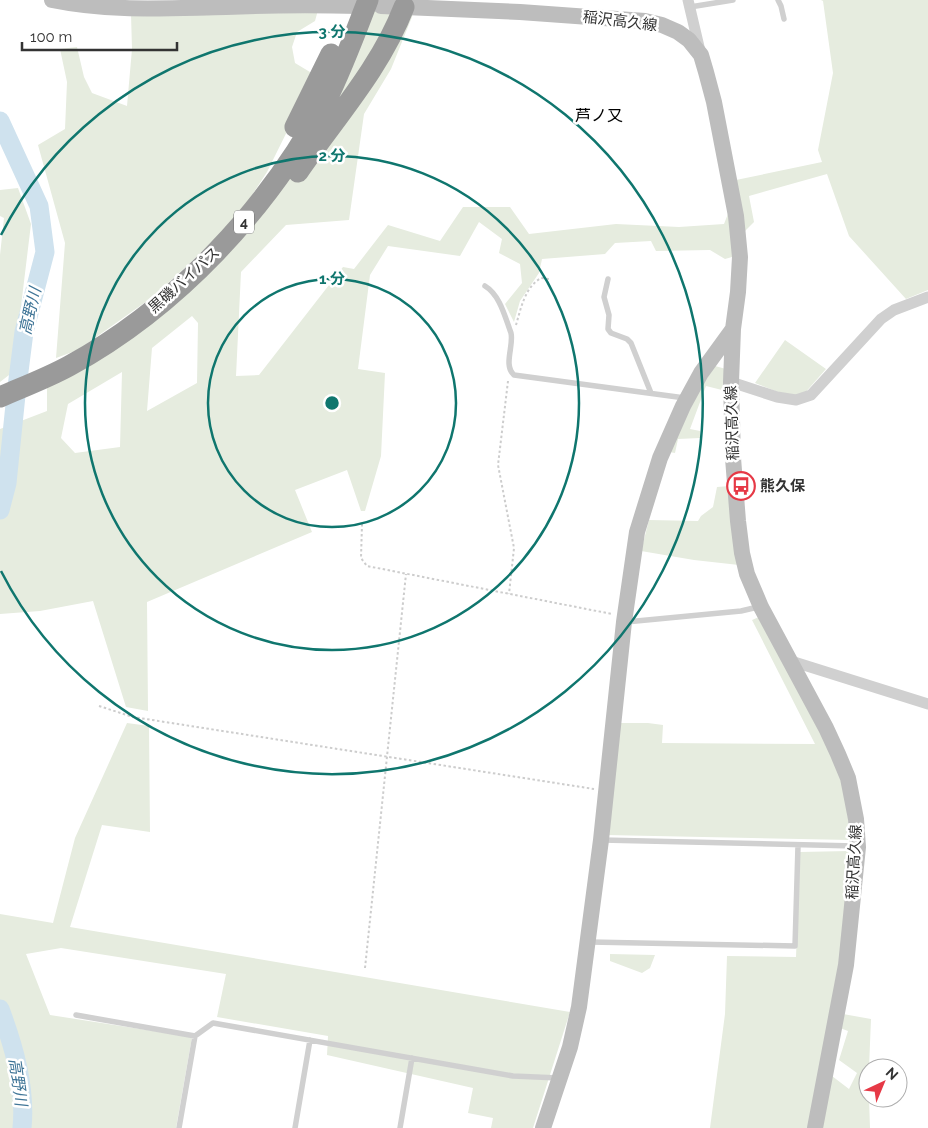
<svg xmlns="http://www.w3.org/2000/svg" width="928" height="1128" font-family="Raleway,'Noto Sans JP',sans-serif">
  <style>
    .green { fill: #e6ecdf; fill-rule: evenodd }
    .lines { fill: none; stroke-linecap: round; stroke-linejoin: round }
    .river { stroke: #cfe2ee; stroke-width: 19 }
    .path { stroke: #cdcdcd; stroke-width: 2; stroke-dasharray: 2.5 2.5; stroke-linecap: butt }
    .lane { stroke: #d0d0d0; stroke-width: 5.5 }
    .street { stroke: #d0d0d0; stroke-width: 11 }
    .secondary { stroke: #bdbdbd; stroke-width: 16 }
    .highway { stroke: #9a9a9a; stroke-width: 21 }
    .ring { fill: none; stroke: #0f766e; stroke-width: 2.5 }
    .labels { text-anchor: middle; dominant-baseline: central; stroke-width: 5; stroke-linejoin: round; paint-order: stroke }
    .shield { fill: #fff; stroke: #707070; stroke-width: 1 }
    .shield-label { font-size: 14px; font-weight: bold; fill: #333 }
    .street-label { font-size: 15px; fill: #333; stroke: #fff }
    .poi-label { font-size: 15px; font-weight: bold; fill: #333; stroke: #fff; text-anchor: start }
    .neighbourhood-label { font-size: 16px; fill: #000; stroke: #fff }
    .water-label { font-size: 16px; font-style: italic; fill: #3f7597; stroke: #fff }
    .centre { fill: #0f766e; stroke: #fff; stroke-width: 2.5 }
    .ring-label { font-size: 15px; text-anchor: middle; font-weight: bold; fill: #0f766e; stroke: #fff; stroke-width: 5; stroke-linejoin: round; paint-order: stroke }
  </style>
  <rect width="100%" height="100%" fill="#fff"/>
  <path class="green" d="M375,0H417L412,17L391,69L364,114L349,220L286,225L241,272L236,376L259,375L343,267L354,269L388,225L440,241L463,207H510L529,234L616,224L679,227L724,224L738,188L736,180L822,162L818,150L833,73L823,1L821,0H928V290L906,299L849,236L827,174L749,196L754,222L733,243L732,257L725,259L710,250L656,251L651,241L615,243L605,254L542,259L539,273L520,301L514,322L505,304L522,283L520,264L499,253L502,239L479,222L460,256L388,246L370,275L358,369L385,373L381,456L365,511H361L347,470L295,490L312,532L147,602L148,711L126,707L93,601L40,611L0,614V429L47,411V388L234,247ZM192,316L198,323L197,383L147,411L152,348ZM122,372L120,447L75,453L61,438L68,404Z
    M318,10L315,21L297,32L292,47L295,63L315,75L267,172L239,215L189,264L154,296L78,350L56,358L65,243L38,145L65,129L67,82L60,49L77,47L84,77L92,93L127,106L132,49L131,14Z
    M18,188L31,224L13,372L0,382V255L4,218L0,216V190Z
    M785,340L826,369L804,394L788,396L755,383Z
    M715,366L726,369V391L706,386L690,429L700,431V438L678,439L675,453L669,452L700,387Z
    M730,486L739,565L694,560L641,551L649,520L698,521L701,516L713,507L717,487Z
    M759,617L803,697L843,780L851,840L606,835L619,723H648L663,725L662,743L815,744L752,620Z
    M127,723L149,726L150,832L102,825L70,927L570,1012L533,1128H491L493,1118L468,1113L473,1088L327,1055L328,1036L217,1017L226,974L61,948L26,954L50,1015L192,1037L176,1128H0V914L53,923L75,838Z
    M849,851L848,896L842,956L811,1128H710L725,1014L727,956L796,957L800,852Z
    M610,954L655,955L650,968L642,973L610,961Z
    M843,1014L871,1019L869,1068H868L870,1128H820L832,1076L849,1089L857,1073L839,1060L848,1031L840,1028Z"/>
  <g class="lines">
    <path class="river" d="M0,121L39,206L45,252L24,332L16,395L7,483L0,510
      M0,1009C14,1047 26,1087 22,1128"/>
    <path class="path" d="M516,325C521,308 525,287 541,278L549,279
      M508,381L498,465L514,548L509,594
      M362,524L361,558L367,566L612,614
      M99,706L133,717L594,789
      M365,968L406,574"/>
    <path class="lane" d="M778,0L781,6L784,19
      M690,7L733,0
      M608,279L604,297L609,315L608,329L611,333L627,339L631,343L651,393
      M485,286C500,295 505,317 511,333C514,346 503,365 514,375L685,398
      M626,622L741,611L758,607
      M602,840L855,846
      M590,942L795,946L798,846
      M76,1015L195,1036L213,1023L513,1076L559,1078
      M179,1128L195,1036
      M295,1128L310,1040
      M400,1128L412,1058"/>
    <path class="street" d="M688,0L700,51
      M731,382L777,397L796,400L811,395L881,319L894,310L928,297
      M791,661L928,704"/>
    <path class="secondary" d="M52,0C110,12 167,8 226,7C271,5 315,5 360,6
      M381,6L520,12L645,21L662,25L678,32L689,40L701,55L706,72L714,102L736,216L740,257L738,292L733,329L731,382L733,458L738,521L742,553L747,574L761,607L826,728L838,754L848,778L856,819L858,847L846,965L815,1128
      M543,1128L570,1047L579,1007L601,840L624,622L637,532L660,458L683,406L701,373L733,329"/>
    <path class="highway" d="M295,127L331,54
      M298,172C335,118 380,69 404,7
      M0,397C23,387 47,378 69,366C177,307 268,209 326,101C342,69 355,34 368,0"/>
  </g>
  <g class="ring">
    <circle cx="332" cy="403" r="124"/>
    <circle cx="332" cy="403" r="247"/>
    <path d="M1 235A371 371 0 1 1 1 571"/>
  </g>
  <defs>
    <symbol id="bus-ring" viewBox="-11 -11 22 22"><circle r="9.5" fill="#fff" stroke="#e63946" stroke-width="1.5"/><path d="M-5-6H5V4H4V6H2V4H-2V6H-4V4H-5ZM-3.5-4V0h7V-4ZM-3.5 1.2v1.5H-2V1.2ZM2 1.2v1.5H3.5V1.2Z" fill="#e63946"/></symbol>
  </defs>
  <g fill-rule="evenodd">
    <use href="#bus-ring" x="725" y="470" width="32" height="32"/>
  </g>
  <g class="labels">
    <rect class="shield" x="234" y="210.5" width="20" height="23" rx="4"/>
    <g class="shield-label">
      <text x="244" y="222">4</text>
    </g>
    <g class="street-label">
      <text transform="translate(620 21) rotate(7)">稲沢高久線</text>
      <text transform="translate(184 280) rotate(-42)">黒磯バイパス</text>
      <text transform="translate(732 423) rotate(-92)">稲沢高久線</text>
      <text transform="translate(854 862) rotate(-87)">稲沢高久線</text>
    </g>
    <g class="poi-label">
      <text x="760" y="486">熊久保</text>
    </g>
    <g class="neighbourhood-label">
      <text x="599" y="115">芦ノ又</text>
    </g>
    <g class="water-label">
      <text transform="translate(30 311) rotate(-77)">高野川</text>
      <text transform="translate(18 1082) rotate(82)">高野川</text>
    </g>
  </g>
  <circle cx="332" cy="403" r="8" class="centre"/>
  <g class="ring-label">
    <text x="332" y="37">3 分</text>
    <text x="332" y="161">2 分</text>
    <text x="332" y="284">1 分</text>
  </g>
  <g transform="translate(883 1083) rotate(44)"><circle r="24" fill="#ffffff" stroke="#adadad"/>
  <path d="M0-4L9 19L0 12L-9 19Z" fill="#e63946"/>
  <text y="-8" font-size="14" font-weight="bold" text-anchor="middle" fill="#333333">N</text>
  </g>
  <path d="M22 42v8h155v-8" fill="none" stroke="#333333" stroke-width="2.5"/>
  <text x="30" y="42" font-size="15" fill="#333333" stroke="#ffffff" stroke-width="4" paint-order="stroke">100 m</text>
</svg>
